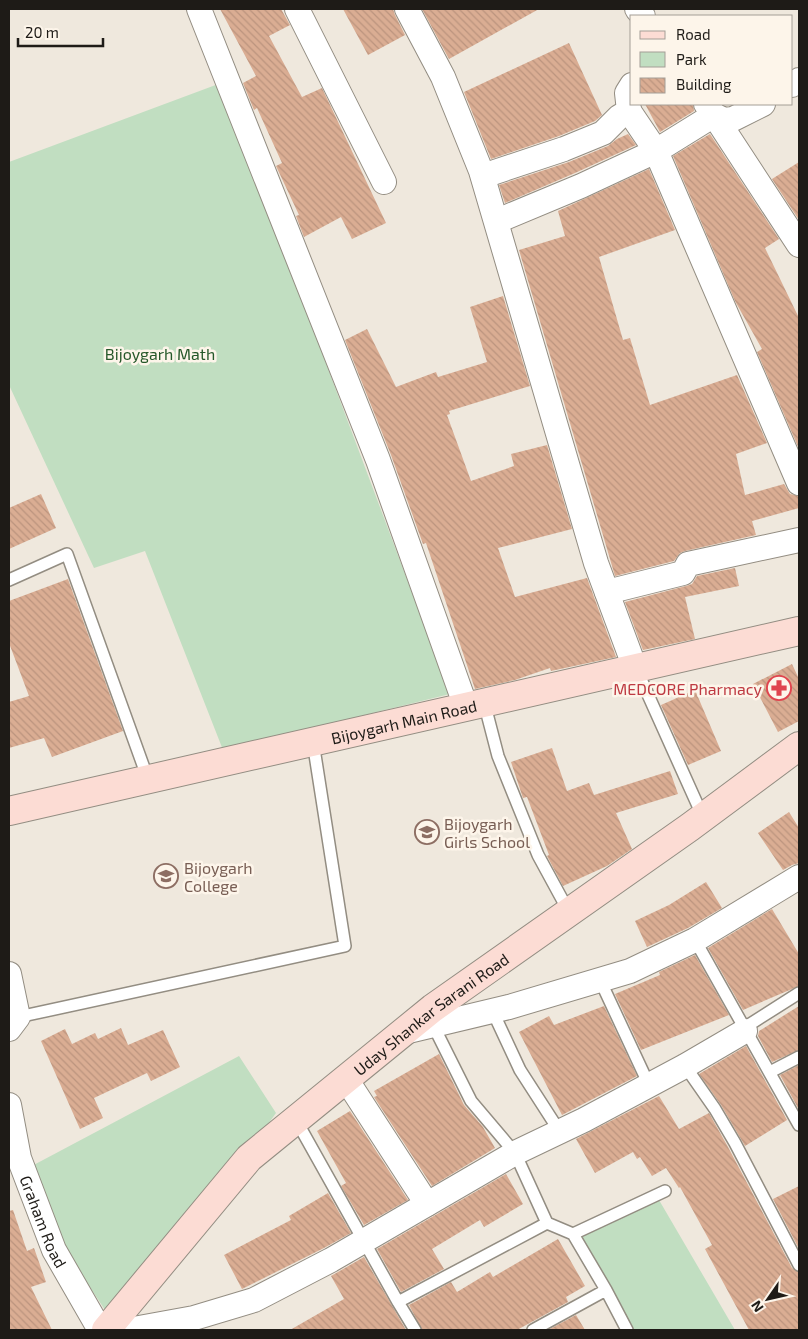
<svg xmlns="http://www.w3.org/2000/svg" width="808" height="1339" font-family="'Exo 2',sans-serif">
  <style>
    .park { fill: #c1dec1 }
    .building { fill: url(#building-back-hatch) }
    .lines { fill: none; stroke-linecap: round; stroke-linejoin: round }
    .lane-casing { stroke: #938d82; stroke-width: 14 }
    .street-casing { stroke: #938d82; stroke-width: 26 }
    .secondary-casing { stroke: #938d82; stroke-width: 30 }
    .lane { stroke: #fff; stroke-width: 11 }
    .street { stroke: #fff; stroke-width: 24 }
    .secondary { stroke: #fcdcd4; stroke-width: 28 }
    .labels { text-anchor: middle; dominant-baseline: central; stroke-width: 5; stroke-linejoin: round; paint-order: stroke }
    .park-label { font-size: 16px; fill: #255829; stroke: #fdf5ea }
    .health-label { font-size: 16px; fill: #be3a42; stroke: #fdf5ea; text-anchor: end }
    .street-label { font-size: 16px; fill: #1e1b17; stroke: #fdf5ea }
    .education-label { font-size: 16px; fill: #785e54; stroke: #fdf5ea; text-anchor: start }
  </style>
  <defs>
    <pattern id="building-back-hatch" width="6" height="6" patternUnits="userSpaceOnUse" patternTransform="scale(1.25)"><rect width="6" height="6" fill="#daad93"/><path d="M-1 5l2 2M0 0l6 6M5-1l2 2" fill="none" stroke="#bb947e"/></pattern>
  </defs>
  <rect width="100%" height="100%" fill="#efe8dd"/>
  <path class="park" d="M221,83L450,694L223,750L145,551L94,568L9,385V162Z
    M239,1056L276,1113L253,1145L107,1313L64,1248L28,1168Z
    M659,1200L735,1330H633L579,1238Z"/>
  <path class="building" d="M220,9H281L290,25L269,36L302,97L322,88L386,223L352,239L341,217L304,237L296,216L299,215L276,166L282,163L257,108L254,110L243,83L256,76Z
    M343,9H393L395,15L405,35L368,55Z
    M422,9H539L449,59Z
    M569,43L602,115L595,121L559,136L491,159L464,92Z
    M645,104H693L694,111L660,132Z
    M628,134L636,145L575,173L505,203L499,185L569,162L608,146L617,139Z
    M710,134L779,239L765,248L799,318V449L757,352L762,349L735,301L673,156Z
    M799,162V220L772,179Z
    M649,169L675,230L599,257L623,340L630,338L650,405L737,375L767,443L736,454L745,495L784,484L790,494L799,496V508L752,521L756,535L685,551L680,553L674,561L615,576L519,250L565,236L558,211Z
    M503,296L530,386L449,411L450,414L447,415L471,481L514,466L511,454L547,445L572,529L498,548L515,597L587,578L616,657L551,671L550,668L515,680L475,689L426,543L423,544L391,455L345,340L367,329L396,387L436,372L438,377L487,362L470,307Z
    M41,494L56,528L9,549V508Z
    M735,568L739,586L685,597L695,639L643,650L625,602L686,586L692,584L697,576Z
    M68,579L123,731L52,757L44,738L9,748V702L29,696L9,643V601Z
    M792,664L799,679V721L778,732L753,684Z
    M695,690L721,751L688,765L661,705Z
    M552,748L567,791L589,783L594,795L670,771L678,794L616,813L632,849L607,866L563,886L547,856L549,855L527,797L523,798L511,762Z
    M789,812L799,828V863L792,865L783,870L758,833Z
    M706,882L722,908L688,928L647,947L635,921L669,905Z
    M772,909L799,954V986L743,1010L708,948Z
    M695,955L729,1015L641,1050L615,994L660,975L659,972Z
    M604,1006L637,1076L562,1115L519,1032L549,1016L554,1025Z
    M799,1006V1050L772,1062L758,1036L759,1031Z
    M121,1028L128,1045L163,1030L180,1067L151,1081L147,1073L94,1098L103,1118L80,1129L41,1041L65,1029L72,1044L95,1033L98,1039Z
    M746,1046L787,1120L745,1146L721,1105L699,1074Z
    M439,1054L464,1105L483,1127L495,1148L432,1186L374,1097L377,1096L374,1091Z
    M799,1065V1110L780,1075Z
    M659,1096L679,1129L709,1113L728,1147L792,1268L799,1272V1330H749L705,1249L712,1245L680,1187L679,1188L666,1168L652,1176L640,1157L637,1159L633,1152L595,1173L576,1139Z
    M350,1111L408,1200L364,1225L341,1186L346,1183L317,1131Z
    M506,1174L523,1204L484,1227L480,1220L432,1249L444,1269L401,1292L377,1249Z
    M799,1186V1249L773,1199Z
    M328,1193L351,1233L324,1248L242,1289L224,1255L291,1220L289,1216Z
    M13,1210L27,1251L34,1248L46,1282L31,1287L52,1330H9V1211Z
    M558,1239L585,1286L566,1297L568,1302L517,1330H422L409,1305L451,1282L457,1292L490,1272L493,1277Z
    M364,1257L406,1330H290L344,1299L331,1276Z
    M576,1315L585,1330H548Z"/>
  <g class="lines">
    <defs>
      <path id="lane" d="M9,580L67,554L148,779
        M636,668L703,817
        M484,702L498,756L538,855L569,912
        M695,940L799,1125
        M600,980L649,1085
        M492,1010L520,1070L560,1132
        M18,1017L345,946L313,742
        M433,1025L471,1101L515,1153L547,1223L573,1234L606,1290L627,1330
        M744,1028L799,993
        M685,1066L715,1109L735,1143L799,1265
        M770,1072L799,1057
        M296,1120L398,1302
        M573,1234L665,1191
        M415,1330L398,1302L547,1223
        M533,1330L606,1290"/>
      <g id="street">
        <path d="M199,9L378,460L466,707"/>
        <path d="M297,9L384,182"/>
        <path d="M407,9L443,77L481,171L596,563L635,668"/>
        <path d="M637,9L643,16"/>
        <path d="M792,85L799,80"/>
        <path d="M706,104L714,115L656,151L799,483"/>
        <path d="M714,115L799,245"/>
        <path d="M714,115L724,120L733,119L763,104"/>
        <path d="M483,176L564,149L603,133L619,117L629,111L627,93L632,85"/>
        <path d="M497,221L581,186L656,151L629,111"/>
        <path d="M607,592L683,573L688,564L799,540"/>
        <path d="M9,974L18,1017L9,1029"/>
        <path d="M404,1032L509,1007L630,971L695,940L799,877"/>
        <path d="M346,1079L427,1204"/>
        <path id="s1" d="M9,1105L19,1158L54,1250L100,1330"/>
        <path d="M128,1330L194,1318L254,1300L331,1260L515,1153L584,1120L685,1066L745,1031"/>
      </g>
      <g id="secondary">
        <path id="s2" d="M9,811L799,631"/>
        <path id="s3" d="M106,1330L249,1158L433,1008L690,827L799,746"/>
      </g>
    </defs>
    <use href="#lane" class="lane-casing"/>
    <use href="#street" class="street-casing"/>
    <use href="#secondary" class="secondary-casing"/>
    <use href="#lane" class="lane"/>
    <use href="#street" class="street"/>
    <use href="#secondary" class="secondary"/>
  </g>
  <defs>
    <symbol id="pharmacy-ring" viewBox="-11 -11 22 22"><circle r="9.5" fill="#fdf5ea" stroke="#e0444e" stroke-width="1.5"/><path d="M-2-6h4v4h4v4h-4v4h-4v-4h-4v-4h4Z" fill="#e0444e"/></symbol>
    <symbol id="university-ring" viewBox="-11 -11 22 22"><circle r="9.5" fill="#fdf5ea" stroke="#8d6e63" stroke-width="1.5"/><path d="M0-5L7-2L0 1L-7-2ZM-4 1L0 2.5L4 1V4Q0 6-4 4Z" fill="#8d6e63"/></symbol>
  </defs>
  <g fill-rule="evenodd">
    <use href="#pharmacy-ring" x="765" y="674" width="28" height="28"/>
    <use href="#university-ring" x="413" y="818" width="28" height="28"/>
    <use href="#university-ring" x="152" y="862" width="28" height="28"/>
  </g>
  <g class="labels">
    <g class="park-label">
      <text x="160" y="353">Bijoygarh Math</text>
    </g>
    <g class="health-label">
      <text x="762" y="688">MEDCORE Pharmacy</text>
    </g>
    <g class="street-label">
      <text stroke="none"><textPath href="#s2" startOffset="405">Bijoygarh Main Road</textPath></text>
      <text stroke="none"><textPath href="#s3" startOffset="456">Uday Shankar Sarani Road</textPath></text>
      <text stroke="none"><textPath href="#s1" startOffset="122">Graham Road</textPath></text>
    </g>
    <g class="education-label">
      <text x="444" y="823">Bijoygarh<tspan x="444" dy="18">Girls School</tspan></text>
      <text x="184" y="867">Bijoygarh<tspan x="184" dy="18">College</tspan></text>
    </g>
  </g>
  <rect width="808" height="1339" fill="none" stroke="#1e1b17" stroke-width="20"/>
  <rect x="630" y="15" width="162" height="90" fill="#fdf5ea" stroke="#a49e96"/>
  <rect x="640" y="31" width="25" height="8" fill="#fcdcd4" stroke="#a49e96"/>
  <text x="676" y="40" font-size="15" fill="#1e1b17">Road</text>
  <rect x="640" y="52" width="25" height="15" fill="#c1dec1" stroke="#a49e96"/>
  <text x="676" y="65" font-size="15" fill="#1e1b17">Park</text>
  <rect x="640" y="78" width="25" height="15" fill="url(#building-back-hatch)" stroke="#a49e96"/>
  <text x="676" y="90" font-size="15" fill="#1e1b17">Building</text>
  <g transform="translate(768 1299) rotate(236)" stroke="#fdf5ea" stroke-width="4" paint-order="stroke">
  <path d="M0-4L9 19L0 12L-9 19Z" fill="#1e1b17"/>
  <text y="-8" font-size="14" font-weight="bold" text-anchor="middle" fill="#1e1b17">N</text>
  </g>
  <path d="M18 38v8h85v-8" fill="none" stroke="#1e1b17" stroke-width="2.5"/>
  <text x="25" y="38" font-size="15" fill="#1e1b17" stroke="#fdf5ea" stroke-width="4" paint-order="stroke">20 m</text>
</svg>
